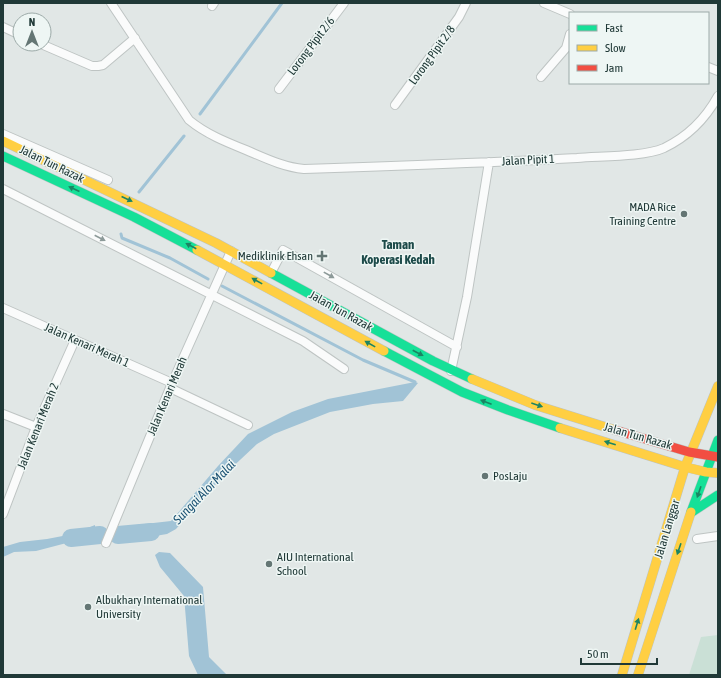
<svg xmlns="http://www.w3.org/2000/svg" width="721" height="678" font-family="'Asap Condensed',sans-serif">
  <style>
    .green { fill: #cae0d6 }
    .water { fill: #a1c3d6 }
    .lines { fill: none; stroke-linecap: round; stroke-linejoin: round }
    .stream { stroke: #a1c3d6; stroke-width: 3 }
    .river { stroke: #a1c3d6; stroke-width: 18 }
    .street-casing { stroke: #bec4c3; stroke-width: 10 }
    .fast-casing { stroke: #bdc4c3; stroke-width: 10 }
    .slow-casing { stroke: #bdc4c3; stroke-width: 10 }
    .jam-casing { stroke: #bdc4c3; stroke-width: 10 }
    .street { stroke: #fafbfb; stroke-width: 8 }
    .fast { stroke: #16e098; stroke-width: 9 }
    .slow { stroke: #ffcf43; stroke-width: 9 }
    .jam { stroke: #f24e42; stroke-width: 9 }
    .oneway { fill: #1c8463 }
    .oneway2 { fill: #8d9a99 }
    .poi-dot { fill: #647674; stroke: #eef6f4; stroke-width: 1.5 }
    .labels { text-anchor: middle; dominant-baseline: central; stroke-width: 3; stroke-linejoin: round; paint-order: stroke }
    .street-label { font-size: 12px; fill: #203937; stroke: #eef6f4 }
    .poi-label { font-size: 12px; fill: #203937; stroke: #eef6f4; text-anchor: start }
    .neighbourhood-label { font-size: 13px; font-weight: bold; fill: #1c4a49; stroke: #eef6f4 }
    .water-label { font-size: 13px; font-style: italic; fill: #1b5273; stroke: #eef6f4 }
  </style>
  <rect width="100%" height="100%" fill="#e1e7e6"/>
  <path class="green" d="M718,635V675H689L701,637Z"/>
  <path class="water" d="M415,382L418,383L403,401L373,404L330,412L274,434L257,444L225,474L176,529L167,534L125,541L127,526L171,521L218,466L248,434L292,412L328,399Z
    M95,525V540H78L36,551L14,552L3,557V547L20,542L47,539L73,534Z
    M159,552L170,553L203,587L209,657L227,675H198L189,656L184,596L160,567L155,555Z"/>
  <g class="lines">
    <path class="stream" d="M200,114L282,3
      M139,192L184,136
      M121,234L122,238L170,258L208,279
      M222,286L363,360L415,382"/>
    <path class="river" d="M118,535L151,532
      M71,538L100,535"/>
    <defs>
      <path id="street" d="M111,3L189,120C206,134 226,142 246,150C265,158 283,167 304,169C395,166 486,163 577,158C600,156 644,157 664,148C687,137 706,118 718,96
        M544,3L570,14
        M212,6L214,3
        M3,27L20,35
        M41,44L92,66H98L103,65L135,38
        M708,67L718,71
        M541,77L566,48L570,34
        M279,89L344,3
        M395,105L459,17L466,3
        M3,134L108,180
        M3,189L303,341L344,369
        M271,273L283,250L457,347
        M3,308L172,383
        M451,371L467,297L489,162
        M170,388L248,425
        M3,414L36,427
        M3,514L36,427L75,340
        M697,539L718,536
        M106,543L172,383L231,251"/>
      <path id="fast" d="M3,156L134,217L197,250
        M271,273L433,361L472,379
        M384,351L462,392L508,410L560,428
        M691,512L718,440
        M692,512L718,495"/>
      <path id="slow" d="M3,141L216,243L271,273
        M197,250L384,351
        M472,379L535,405L615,430
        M560,428L685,467L706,472L718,473
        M622,675L685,467L718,386
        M638,675L691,512"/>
      <path id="jam" d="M615,430L689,452L718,457"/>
    </defs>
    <use href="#street" class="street-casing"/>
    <use href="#fast" class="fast-casing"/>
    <use href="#slow" class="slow-casing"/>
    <use href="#jam" class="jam-casing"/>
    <use href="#street" class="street"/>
    <use href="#fast" class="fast"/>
    <use href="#slow" class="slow"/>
    <use href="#jam" class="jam"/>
  </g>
  <defs><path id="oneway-solid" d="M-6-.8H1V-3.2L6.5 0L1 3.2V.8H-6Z"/></defs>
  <g class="oneway">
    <use href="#oneway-solid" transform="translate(74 189) rotate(-155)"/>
    <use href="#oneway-solid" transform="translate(127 199) rotate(25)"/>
    <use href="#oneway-solid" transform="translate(191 246) rotate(-152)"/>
    <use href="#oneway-solid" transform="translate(257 281) rotate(-151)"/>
    <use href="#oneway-solid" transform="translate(370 344) rotate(-151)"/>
    <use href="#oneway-solid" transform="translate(418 353) rotate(28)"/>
    <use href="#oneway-solid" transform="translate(486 402) rotate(-159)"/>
    <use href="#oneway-solid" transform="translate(537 405) rotate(19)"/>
    <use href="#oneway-solid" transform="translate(610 443) rotate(-163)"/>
    <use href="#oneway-solid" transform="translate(699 492) rotate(109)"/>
    <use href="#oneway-solid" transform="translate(679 549) rotate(109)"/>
    <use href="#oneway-solid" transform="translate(637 624) rotate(-73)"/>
  </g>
  <g class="oneway2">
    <use href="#oneway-solid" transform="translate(100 238) rotate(27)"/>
    <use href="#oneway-solid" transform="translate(329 275) rotate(29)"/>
  </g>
  <g class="poi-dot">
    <circle cx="684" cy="214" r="4"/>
    <path d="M320 250h4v4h4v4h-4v4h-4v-4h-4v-4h4z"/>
    <circle cx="485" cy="476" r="4"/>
    <circle cx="269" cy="564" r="4"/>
    <circle cx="88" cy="607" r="4"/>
  </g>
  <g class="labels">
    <g class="street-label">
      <text transform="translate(311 46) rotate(-53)">Lorong Pipit 2/6</text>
      <text transform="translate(432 55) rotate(-54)">Lorong Pipit 2/8</text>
      <text transform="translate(528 160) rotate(-3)">Jalan Pipit 1</text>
      <text transform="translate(52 164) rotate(26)">Jalan Tun Razak</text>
      <text transform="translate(341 311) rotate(29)">Jalan Tun Razak</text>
      <text transform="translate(87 345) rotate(24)">Jalan Kenari Merah 1</text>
      <text transform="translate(167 396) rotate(-67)">Jalan Kenari Merah</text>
      <text transform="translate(38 426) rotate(-68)">Jalan Kenari Merah 2</text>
      <text transform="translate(638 436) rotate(16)">Jalan Tun Razak</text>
      <text transform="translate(667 529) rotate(-73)">Jalan Langgar</text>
    </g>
    <g class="poi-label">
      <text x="676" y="207" text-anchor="end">MADA Rice<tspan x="676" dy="14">Training Centre</tspan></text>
      <text x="313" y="256" text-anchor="end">Mediklinik Ehsan</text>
      <text x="493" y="476">PosLaju</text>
      <text x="277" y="557">AIU International<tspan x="277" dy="14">School</tspan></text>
      <text x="96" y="600">Albukhary International<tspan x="96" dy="14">University</tspan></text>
    </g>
    <g class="neighbourhood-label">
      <text x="398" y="244">Taman<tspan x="398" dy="15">Koperasi Kedah</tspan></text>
    </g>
    <g class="water-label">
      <text transform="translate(204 492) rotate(-46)">Sungai Alor Malai</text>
    </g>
  </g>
  <rect width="721" height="678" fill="none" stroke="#203937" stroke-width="8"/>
  <rect x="569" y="12" width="140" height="72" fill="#eef6f4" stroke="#9caaa8"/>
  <rect x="577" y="25" width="20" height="6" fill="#16e098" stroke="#9caaa8"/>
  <text x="605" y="32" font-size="12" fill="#203937">Fast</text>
  <rect x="577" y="45" width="20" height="6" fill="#ffcf43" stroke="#9caaa8"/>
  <text x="605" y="52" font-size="12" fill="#203937">Slow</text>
  <rect x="577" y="65" width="20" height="6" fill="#f24e42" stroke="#9caaa8"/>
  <text x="605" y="72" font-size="12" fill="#203937">Jam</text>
  <g transform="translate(32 32)"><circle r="19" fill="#eef6f4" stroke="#9caaa8"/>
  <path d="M0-3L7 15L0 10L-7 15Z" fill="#647674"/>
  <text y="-6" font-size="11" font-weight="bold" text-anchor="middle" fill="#203937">N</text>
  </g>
  <path d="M581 658v6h76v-6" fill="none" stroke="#203937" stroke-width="2"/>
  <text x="587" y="658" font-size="12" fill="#203937" stroke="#eef6f4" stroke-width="3" paint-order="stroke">50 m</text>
</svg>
